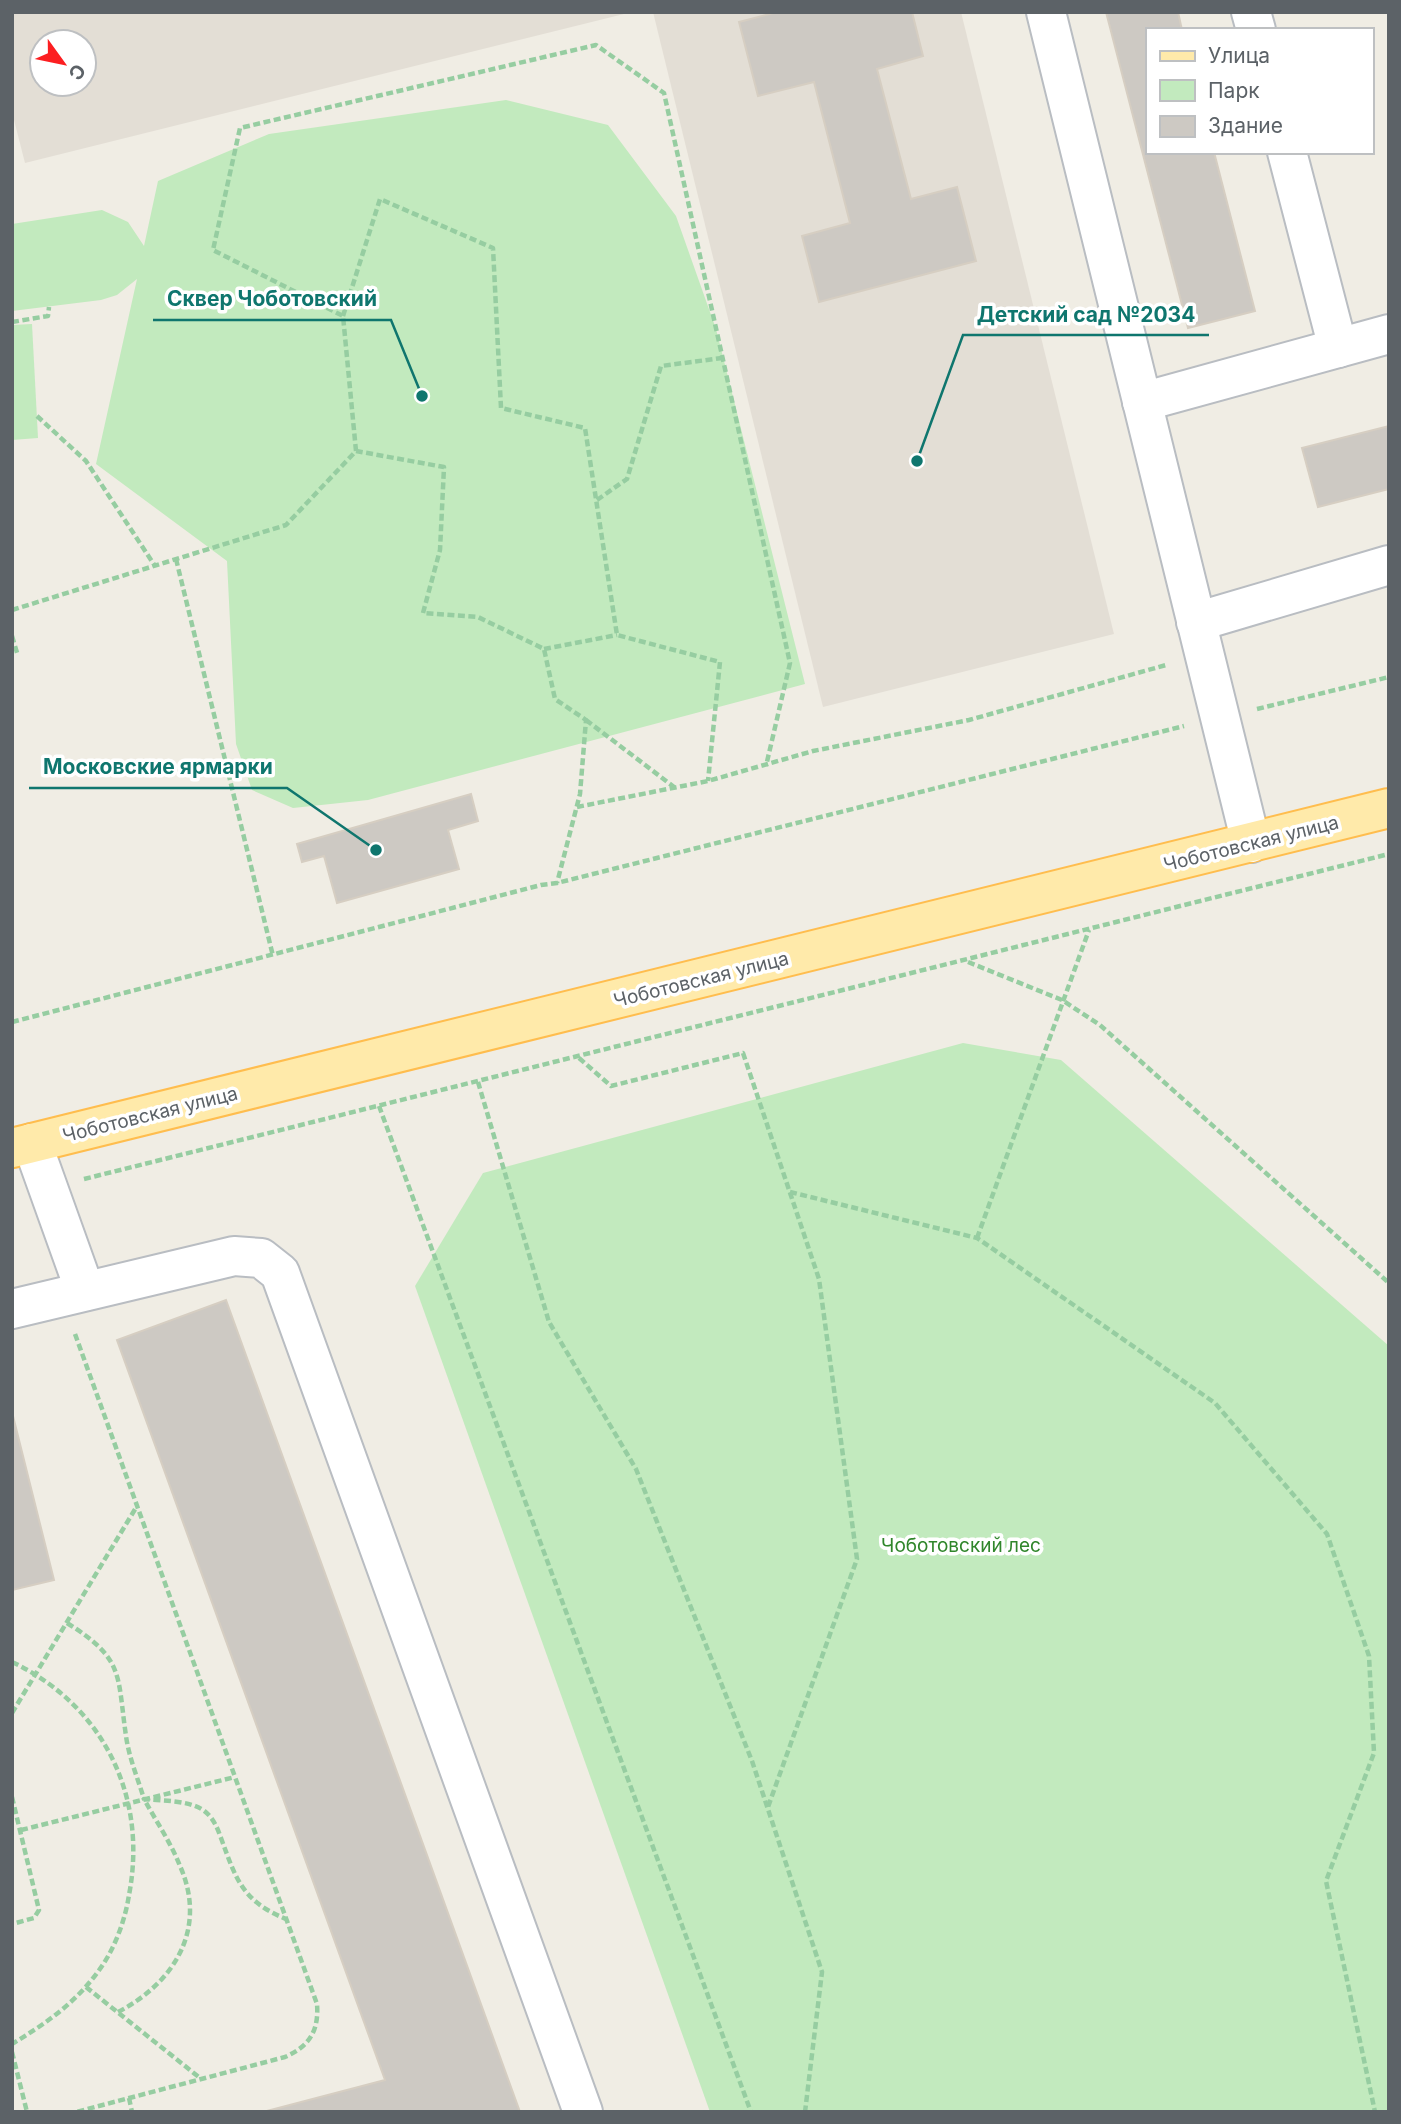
<svg xmlns="http://www.w3.org/2000/svg" width="1401" height="2124" font-family="Inter,sans-serif">
<rect width="100%" height="100%" fill="#f0ede4"/>
<g fill="#e3ded5" fill-rule="evenodd">
<path d="M12 12H632L25 163 12 112ZM42 42H84V84H42Z"/>
<polygon points="653,12 961,12 1114,634 823,707"/>
</g>
<g fill="#c2eabe">
<polygon points="506,100 608,125 676,216 716,329 805,684 368,800 293,808 252,790 236,744 227,561 96,464 137,279 117,295 101,300 12,311 12,224 102,210 128,222 144,246 158,181 269,134"/>
<polygon points="32,324 38,438 12,440 12,325"/>
<polygon points="963,1043 1061,1060 1389,1346 1389,2112 710,2112 415,1286 483,1173"/>
</g>
<g fill="#cdc9c3" stroke="#d6cec2" stroke-width="2">
<polygon points="777,12 912,12 923,56 877,69 911,199 957,187 976,261 819,302 802,236 850,223 814,82 758,96 739,22"/>
<polygon points="1106,12 1178,12 1182,30 1147,30 1147,152 1214,152 1255,311 1188,328"/>
<polygon points="1389,426 1389,489 1318,507 1302,448"/>
<polygon points="471,794 478,821 448,830 459,869 337,903 324,856 302,862 297,844"/>
<polygon points="226,1300 520,2112 263,2112 385,2080 117,1340"/>
<polygon points="12,1412 54,1580 12,1590"/>
</g>
<g fill="none" stroke-linecap="round" stroke-linejoin="round">
<g stroke="#b9bdc2" stroke-width="42">
<g id="minor">
<polyline points="1046,12 1251,843"/>
<polyline points="1251,12 1256,30"/>
<polyline points="1287,152 1338,348"/>
<polyline points="1142,402 1389,334"/>
<polyline points="1196,622 1389,565"/>
<polyline points="32,1143 85,1291"/>
<polyline points="12,1309 234,1256 261,1258 280,1273 583,2112"/>
</g>
</g>
<g stroke="#ffbd4e" stroke-width="42">
<polyline id="major" points="12,1148 1389,808"/>
</g>
<g stroke="#96cda1" stroke-width="4.5" stroke-dasharray="7 3.5" stroke-linecap="butt">
<polyline points="343,316 380,199 493,248 501,408 585,428 617,635 720,662 708,781"/>
<polyline points="12,322 48,316 49,307"/>
<polyline points="37,416 86,461 155,566"/>
<polyline points="356,451 343,316 213,250 240,128 596,45 664,93 790,663 766,766"/>
<polyline points="597,500 627,479 661,366 722,358"/>
<polyline points="176,559 273,956"/>
<polyline points="12,610 286,525 356,451 444,467 440,550 423,613 478,617 544,649 555,699 586,720 580,794 557,883"/>
<polyline points="12,636 18,656"/>
<polyline points="544,649 617,635"/>
<polyline points="1257,709 1389,677"/>
<polyline points="586,720 674,787"/>
<polyline points="577,807 708,781 813,751 969,720 1166,665"/>
<polyline points="968,962 1062,1000 1100,1025 1389,1283"/>
<polyline points="12,1022 541,885 557,883 1184,726"/>
<polyline points="579,1058 611,1086 743,1053 819,1279 857,1559 768,1807"/>
<polyline points="478,1082 549,1322 636,1469 752,1761 822,1972 805,2112"/>
<polyline points="379,1106 751,2112"/>
<polyline points="84,1179 1389,854"/>
<polyline points="790,1192 977,1238 1215,1403 1327,1534 1369,1656 1374,1753 1326,1881 1375,2112"/>
<polyline points="977,1238 1089,930"/>
<path d="M75 1334 317 2004C319 2030 310 2046 285 2057L76 2112"/>
<path d="M67 1623C125 1659 117 1675 126 1736 129 1758 138 1779 144 1799"/>
<path d="M12 1662C103 1705 148 1796 129 1895 125 1921 114 1951 97 1973 74 2004 45 2024 12 2044"/>
<polyline points="12,1713 137,1506"/>
<polyline points="12,1797 39,1910 34,1918 12,1924"/>
<polyline points="21,1830 235,1777"/>
<polyline points="86,1987 200,2078"/>
<path d="M118 2012C174 1983 208 1929 180 1866 171 1843 156 1821 144 1799 163 1801 188 1800 203 1810 213 1817 217 1827 221 1838 236 1879 242 1901 286 1919"/>
<polyline points="12,2052 27,2112"/>
<polyline points="129,2098 132,2112"/>
</g>
<use href="#minor" stroke="#fff" stroke-width="38"/>
<use href="#major" stroke="#ffeaaa" stroke-width="38"/>
</g>
<g text-anchor="middle" stroke-width="7" stroke-linejoin="round" paint-order="stroke">
<g font-size="19" fill="#5c6267" stroke="#fff">
<text transform="translate(1251 843) rotate(-14)" y="7">Чоботовская улица</text>
<text transform="translate(701 979) rotate(-14)" y="7">Чоботовская улица</text>
<text transform="translate(150 1114) rotate(-14)" y="7">Чоботовская улица</text>
</g>
<g font-size="19" fill="#30862b" stroke="#fff">
<text x="961" y="1552">Чоботовский лес</text>
</g>
</g>
<path fill="none" stroke="#0f766e" stroke-width="2.5" d="M422 396L391 320H153M917 461L963 335H1209M376 850L287 788H29"/>
<g fill="#0f766e" stroke="#fff" stroke-width="2.5">
<circle cx="422" cy="396" r="7"/>
<circle cx="917" cy="461" r="7"/>
<circle cx="376" cy="850" r="7"/>
</g>
<g font-size="21" text-anchor="middle" font-weight="bold" fill="#0f766e" stroke="#fff" stroke-width="7" stroke-linejoin="round" paint-order="stroke">
<text x="272" y="306">Сквер Чоботовский</text>
<text x="1086" y="322">Детский сад №2034</text>
<text x="158" y="774">Московские ярмарки</text>
</g>
<rect width="1401" height="2124" fill="none" stroke="#5c6267" stroke-width="28"/>
<rect x="1146" y="28" width="228" height="126" fill="#ffffff" stroke="#bec0c2" stroke-width="2"/>
<rect x="1160" y="51" width="35" height="10" fill="#ffeaaa" stroke="#bec0c2" stroke-width="2"/>
<text x="1208" y="63" font-size="21" fill="#5c6267">Улица</text>
<rect x="1160" y="80" width="35" height="21" fill="#c2eabe" stroke="#bec0c2" stroke-width="2"/>
<text x="1208" y="98" font-size="21" fill="#5c6267">Парк</text>
<rect x="1160" y="116" width="35" height="21" fill="#cdc9c3" stroke="#bec0c2" stroke-width="2"/>
<text x="1208" y="133" font-size="21" fill="#5c6267">Здание</text>
<g transform="translate(63 63) rotate(123)"><circle r="33" fill="#ffffff" stroke="#bec0c2" stroke-width="2"/>
<path d="M0-5L12 26L0 18L-12 26Z" fill="#fc1e21"/>
<text y="-10" font-size="19" font-weight="bold" text-anchor="middle" fill="#5c6267">С</text>
</g>
</svg>
